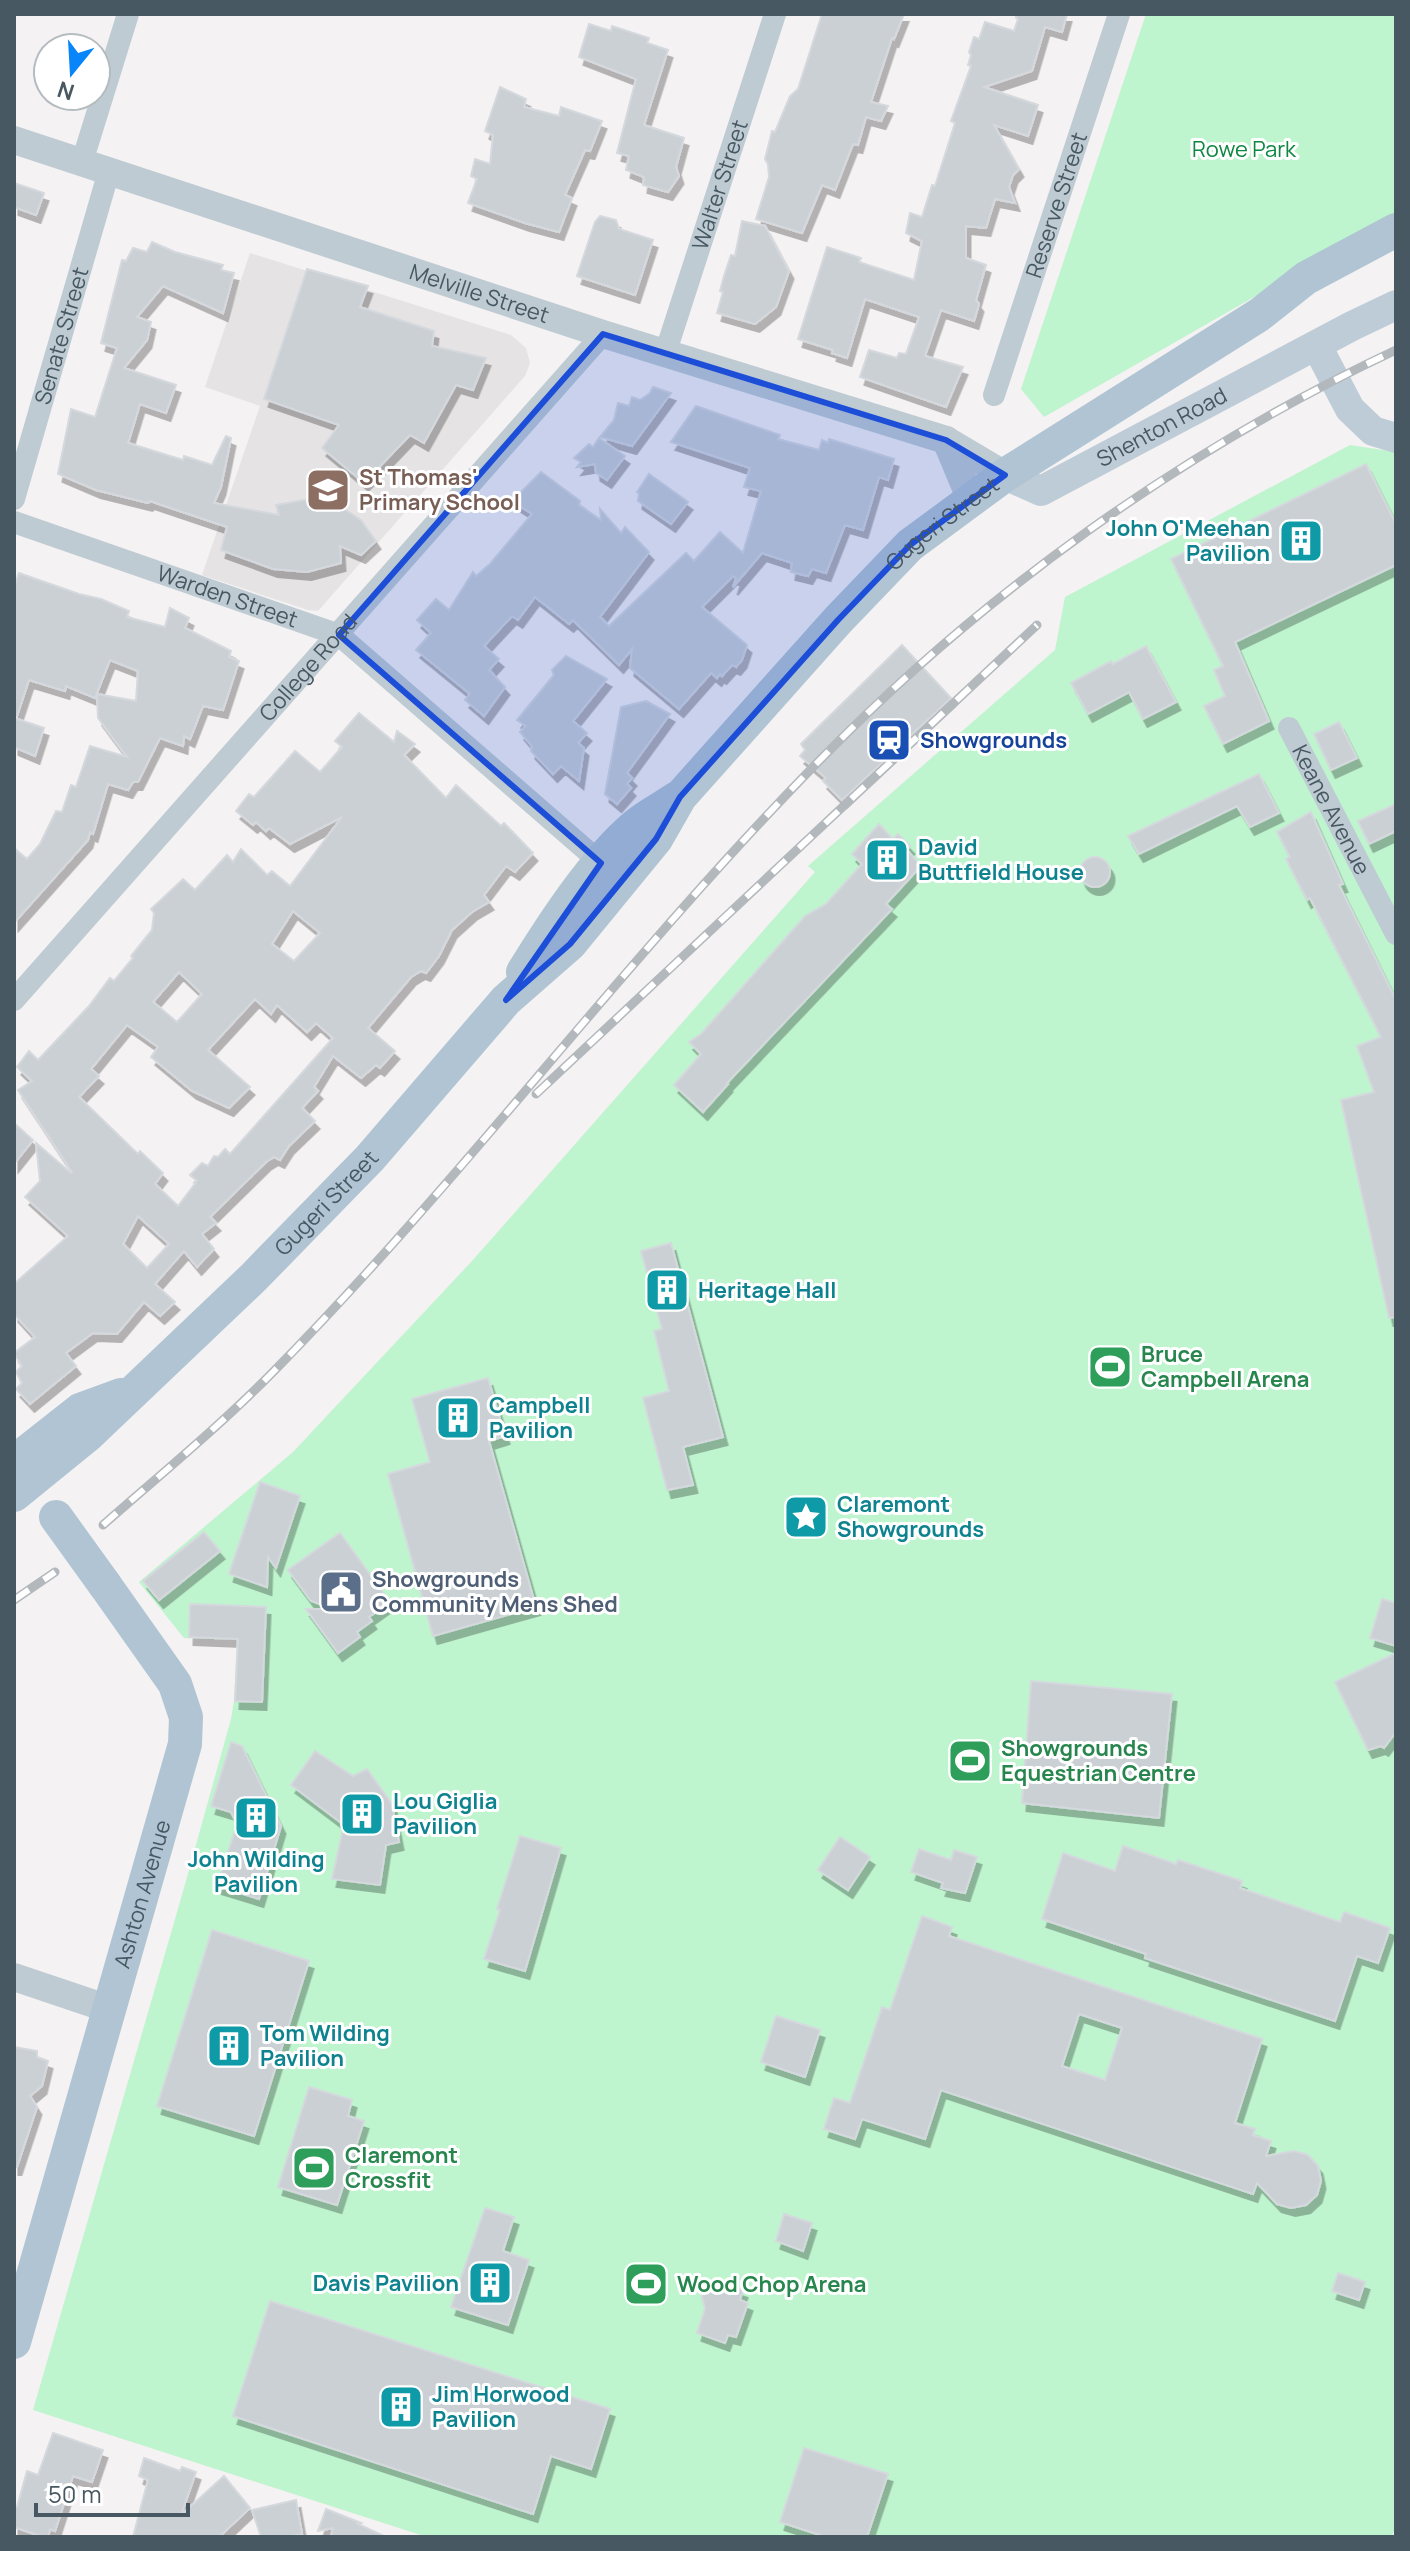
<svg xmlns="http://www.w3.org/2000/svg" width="1410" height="2551" font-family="Manrope,sans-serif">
<defs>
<filter id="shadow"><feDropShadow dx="4.5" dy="8" stdDeviation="0" flood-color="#0004"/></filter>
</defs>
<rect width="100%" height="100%" fill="#f4f2f2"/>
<polygon fill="#e5e3e4" points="250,253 511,335 526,348 530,363 525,376 318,611 308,610 202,575 260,406 205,387"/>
<g fill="#bef4ce">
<polygon points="1146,14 1396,14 1396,216 1044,417 1021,389"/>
<polygon points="1350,445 1396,452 1396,2524 1392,2537 427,2537 33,2410 184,1888 231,1719 234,1701 237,1640 184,1638 139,1582 293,1452 472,1261 815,872 808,866 1055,650 1065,597"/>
</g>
<g fill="#cbd0d5" stroke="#d5d9de" stroke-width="2" fill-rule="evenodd" filter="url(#shadow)">
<polygon points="822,14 904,14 894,39 892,38 871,102 888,106 881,121 866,117 858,145 853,144 835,190 822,185 802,233 756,219 769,177 768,164 765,159 772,131 775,132 790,96 798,89"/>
<polygon points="1016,14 1067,14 1062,32 1045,27 1032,71 984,87 1038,105 1028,136 994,125 1019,169 1013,175 1009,187 1015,203 995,199 986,228 966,226 966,258 986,265 976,300 979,304 974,321 941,310 925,356 963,367 946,407 860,377 869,350 897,358 899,353 906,354 919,317 865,299 847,358 832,353 833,350 798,339 827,247 861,258 859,262 914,280 922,241 906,233 910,213 922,217 932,185 935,186 955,123 951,121 971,66 968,65 971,55 969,52 974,37 979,39 985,22 1014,31 1018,19 1016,18"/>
<polygon points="589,24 611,31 612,26 649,38 647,43 668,50 644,125 684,138 676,167 679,176 668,192 643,185 644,177 626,170 629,156 617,153 636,79 579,57"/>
<polygon points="500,87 526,99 524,107 559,116 561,107 602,121 590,151 585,150 565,195 572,198 559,232 525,223 468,203 477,179 471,176 475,159 490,164 493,135 485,131"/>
<polygon points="14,183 44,193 36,215 14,207"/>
<polygon points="600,216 616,220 619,229 653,240 635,295 577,276 595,222"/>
<polygon points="742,221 765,226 789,271 776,307 755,324 717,313 723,292 720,291 724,276 731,255 735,256"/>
<polygon points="152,242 175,252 223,265 221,270 234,273 223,313 163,286 137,317 151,322 147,340 124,368 176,385 166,413 140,404 128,443 183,460 184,456 212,465 226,436 231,438 221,487 214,503 279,515 276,505 325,496 361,520 376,541 361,555 340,546 341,563 307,572 273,569 221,550 227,527 150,501 148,503 96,490 58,474 71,409 95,417 117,348 101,343 122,260 126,261 133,248 147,252"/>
<polygon points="307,269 368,286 360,307 434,331 432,346 486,358 473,390 456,385 424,443 410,435 364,483 322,448 339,425 264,399"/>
<polygon points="653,387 671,393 632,446 600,437 614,420 618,403 629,406 632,397 640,400 650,393"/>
<polygon points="696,406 780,435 778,439 819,450 822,440 828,443 829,439 894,459 888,480 879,477 863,530 845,525 826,573 812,569 808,576 791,572 792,563 762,553 733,587 736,578 733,576 702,607 747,645 742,660 736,667 732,665 722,676 720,674 717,678 711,673 679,709 630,668 632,649 619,665 573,620 569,624 535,597 518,620 512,616 484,646 499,659 489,670 505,687 484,716 465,700 470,694 416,650 431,633 417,620 436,599 449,610 473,572 476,576 490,564 532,514 512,501 541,472 580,501 579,505 601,520 600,509 621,533 625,527 649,552 600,617 609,626 686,553 694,561 720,532 743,553 761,491 744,487 750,468 671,442"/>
<polygon points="599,438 625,456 607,480 596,473 595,464 577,467 581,462 574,458 589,444 593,447"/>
<polygon points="1366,464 1396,524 1396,565 1235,642 1269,721 1223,744 1204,706 1225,696 1214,670 1223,666 1171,559"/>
<polygon points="649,474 688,502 671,524 638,501 639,493 637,492"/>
<polygon points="19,573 79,594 101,599 129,611 127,617 165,627 170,608 189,618 185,628 231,651 229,657 239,661 223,710 203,706 190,739 184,736 183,746 160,738 138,782 133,782 128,790 108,784 93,834 90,832 88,840 14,923 14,848 27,859 40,844 56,811 62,812 71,785 76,787 90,746 127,757 98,718 97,694 136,701 138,671 110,660 95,698 66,686 65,691 29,680 17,716 14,715 14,587"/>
<polygon points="902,645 951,698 842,800 823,781 826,778 800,756 805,750 801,744"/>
<polygon points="1146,646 1176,702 1143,719 1129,692 1088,714 1071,683 1111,661 1113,664"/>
<polygon points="566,656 607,679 573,721 587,733 578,743 584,748 579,781 561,766 553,774 531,751 532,746 520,732 526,726 517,720 554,675 552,670"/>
<polygon points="646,701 670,714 627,773 632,778 627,784 631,788 617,804 605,794 621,707"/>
<path d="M359 713 394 742 397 731 415 744 404 755 446 798 456 785 501 826 504 823 533 853 515 872 506 866 484 895 489 902 472 912 452 930 439 956 426 973 421 971 411 977 368 1028 395 1051 380 1068 376 1065 361 1078 333 1056 314 1087 318 1091 302 1108 315 1121 289 1146 280 1160 274 1157 266 1162 210 1217 216 1223 202 1234 214 1249 197 1267 184 1251 155 1284 175 1302 160 1316 144 1302 117 1334 93 1333 66 1353 76 1366 30 1404 16 1389 22 1383 16 1372 22 1366 14 1353 35 1337 14 1314V1284L68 1236 25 1197 40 1181 36 1143 71 1173 72 1172 18 1090 32 1081 17 1067 29 1051 38 1060 89 1006 110 978 114 981 133 958 131 956 152 930 154 913 151 909 183 879 195 890 227 855 233 862 241 849 267 875 272 871 290 886 342 817 290 844 269 828 266 831 256 822 253 825 236 811 249 794 254 797 295 751 320 772 342 747 335 741ZM293 911 320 933 294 961 272 944ZM179 972 202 994 177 1022 153 1002ZM255 999 271 1014 277 1005 307 1032 316 1023 333 1038 230 1154 225 1149 218 1157 214 1156 208 1166 202 1163 190 1175 197 1181 178 1206 155 1184 163 1173 140 1151 138 1154 79 1097 99 1076 91 1069 127 1025 158 1047 151 1057 192 1091 229 1108 250 1087 208 1050ZM138 1216 169 1244 147 1268 123 1244Z"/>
<polygon points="14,718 44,728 35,756 14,747"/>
<polygon points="1339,722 1357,758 1331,770 1314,734"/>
<polygon points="1259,774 1279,813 1250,827 1237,806 1139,854 1128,836"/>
<polygon points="1396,804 1396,831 1369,844 1358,821"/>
<polygon points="1311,812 1343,884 1339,885 1396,1000 1396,1317 1389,1318 1341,1100 1374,1092 1357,1046 1381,1037 1310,898 1307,900 1286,859 1290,857 1277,832"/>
<polygon points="879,824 893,839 898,834 910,846 907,850 921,866 886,904 892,909 727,1083 728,1084 703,1112 674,1085 701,1054 689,1042 701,1034 805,916 826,904 862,864 852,854"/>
<circle cx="1095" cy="872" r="15"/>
<polygon points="14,1123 33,1140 14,1164"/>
<polygon points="671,1243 723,1437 683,1447 693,1485 667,1490 643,1398 669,1391 654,1331 662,1329 641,1251"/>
<polygon points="488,1378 505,1436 489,1441 536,1607 433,1636 388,1474 430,1462 412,1399"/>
<polygon points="260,1482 300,1496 276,1568 268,1557 267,1587 229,1574"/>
<polygon points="204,1532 220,1551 159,1600 143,1581"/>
<polygon points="340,1533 390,1602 369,1617 372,1621 357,1632 360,1637 338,1653 306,1609 334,1609 311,1601 288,1570"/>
<polygon points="1382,1599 1396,1603 1396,1646 1370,1638"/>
<polygon points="190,1604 266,1607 262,1702 235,1701 238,1639 189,1637"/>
<polygon points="1396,1653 1396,1732 1384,1748 1381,1746 1368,1750 1335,1682"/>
<polygon points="1031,1681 1172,1694 1159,1818 1022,1803"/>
<polygon points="231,1742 242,1746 281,1826 259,1899 217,1886 237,1824 231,1812 211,1806"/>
<polygon points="315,1751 353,1776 367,1769 392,1804 399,1842 386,1845 380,1885 332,1879 344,1825 291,1785"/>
<polygon points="520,1836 561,1848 525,1971 484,1959 500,1910 497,1909"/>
<polygon points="840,1837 870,1857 848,1890 818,1870"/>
<polygon points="1123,1846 1176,1864 1178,1860 1242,1881 1240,1888 1340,1922 1344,1912 1390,1928 1378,1963 1357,1956 1335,2021 1145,1958 1146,1954 1042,1919 1063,1853 1115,1871"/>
<polygon points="919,1849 951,1860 954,1850 977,1857 965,1893 941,1888 943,1883 911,1872"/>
<path d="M922 1916 952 1927 949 1936 1262 2039 1235 2123 1255 2129 1253 2135 1271 2141 1266 2156 1294 2151 1308 2155 1318 2166 1321 2181 1317 2195 1306 2205 1291 2208 1277 2204 1257 2183 1253 2194 941 2090 925 2139 862 2119 855 2139 824 2129 834 2098 850 2103 882 2007 890 2010ZM1079 2014 1122 2028 1105 2080 1062 2066Z"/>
<polygon points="212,1930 309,1961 254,2136 157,2106"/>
<polygon points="776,2016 820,2030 805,2077 761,2062"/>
<polygon points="14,2047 37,2051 37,2057 48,2061 42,2086 30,2096 37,2107 17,2167 14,2167"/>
<polygon points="309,2087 352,2100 348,2116 364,2121 337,2205 278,2187"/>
<polygon points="485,2208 514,2217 503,2251 529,2260 508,2325 451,2307"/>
<polygon points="784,2214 812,2223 803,2251 776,2241"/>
<polygon points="1338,2273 1365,2282 1359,2300 1332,2291"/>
<polygon points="714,2280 743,2290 740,2300 748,2303 736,2337 728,2335 725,2343 697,2333 705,2309 699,2284"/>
<polygon points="270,2301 610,2409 591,2469 551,2456 533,2514 233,2416"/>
<polygon points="53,2433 103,2450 92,2482 73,2476 55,2531 50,2529 48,2537 43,2537 14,2527 14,2507 17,2507 27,2471 38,2475"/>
<polygon points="804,2448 888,2474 867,2537 826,2537 780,2522"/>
<polygon points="144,2458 180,2471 182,2467 196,2472 181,2515 224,2476 250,2508 219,2537 133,2537 148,2480 139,2476"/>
<polygon points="296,2500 302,2534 286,2537 261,2537 252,2510"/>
<polygon points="326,2509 361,2523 358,2524 386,2537 331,2537 333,2528 318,2531"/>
</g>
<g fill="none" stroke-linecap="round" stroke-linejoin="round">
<g stroke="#bfcbd3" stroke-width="22">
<polyline points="82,162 128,14"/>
<path id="s1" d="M665 354 775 14"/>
<path id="s2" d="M994 395 1119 14"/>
<path id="s3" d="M14 499 109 171"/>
<path id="s4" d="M14 522 339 635 601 863"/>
<path id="s5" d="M1289 728 1396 934"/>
<path id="s6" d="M14 1000 603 334"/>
</g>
<g stroke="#bfcbd3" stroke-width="28">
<path id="s7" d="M14 140 603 334 946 440 1005 475"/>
<polyline points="946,440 971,500"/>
<polyline points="14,1977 109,2009"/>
</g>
<g stroke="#beccd7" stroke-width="30">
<polyline points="1317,346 1350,409 1373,431 1396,438"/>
<path id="s8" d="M1005 475 1041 491 1352 326 1396 305"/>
</g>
<g stroke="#b0c4d3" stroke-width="34">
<path d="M523 972C552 925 594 860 636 825 648 815 664 807 677 798"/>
<polyline points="14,1462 80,1410 121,1395"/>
<path id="s9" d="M14 1495 89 1434 253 1278 370 1158 506 1000 570 944 656 839 680 797 838 620 910 545 1005 475 1259 315 1306 278 1396 230"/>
<path id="s10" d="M14 2342 185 1744 186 1717 175 1684 105 1585"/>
</g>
<g stroke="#b3b8bd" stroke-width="9">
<g id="rail">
<polyline points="536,1094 1037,625"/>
<path d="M103 1525C161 1474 220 1426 274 1371 464 1178 626 958 816 764 982 594 1181 451 1396 350"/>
<polyline points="14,1600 55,1572"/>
</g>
</g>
<use href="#rail" stroke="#fff" stroke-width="6" stroke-dasharray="18" stroke-linecap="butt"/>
<polyline stroke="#b0c4d3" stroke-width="34" points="56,1517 105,1585"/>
</g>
<path fill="#1d4ed8" fill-opacity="0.2" stroke="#1d4ed8" stroke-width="6" stroke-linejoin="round" d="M603 334 946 440 1005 475 910 545 838 620 680 797 656 839 570 944 506 1000 601 863 339 635Z"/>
<defs>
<g id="school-square" transform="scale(2.3)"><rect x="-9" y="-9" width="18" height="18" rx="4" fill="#8d6e63" stroke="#fff"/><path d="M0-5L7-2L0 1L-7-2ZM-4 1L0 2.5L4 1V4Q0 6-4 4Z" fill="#fff"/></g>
<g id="building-square" transform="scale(2.3)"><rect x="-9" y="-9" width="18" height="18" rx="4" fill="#0f9aa8" stroke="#fff"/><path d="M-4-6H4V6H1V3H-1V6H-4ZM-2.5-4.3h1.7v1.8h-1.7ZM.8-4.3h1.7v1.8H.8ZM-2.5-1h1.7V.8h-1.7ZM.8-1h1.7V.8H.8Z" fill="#fff"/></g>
<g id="station-square" transform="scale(2.3)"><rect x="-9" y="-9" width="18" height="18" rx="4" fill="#1a4fb4" stroke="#fff"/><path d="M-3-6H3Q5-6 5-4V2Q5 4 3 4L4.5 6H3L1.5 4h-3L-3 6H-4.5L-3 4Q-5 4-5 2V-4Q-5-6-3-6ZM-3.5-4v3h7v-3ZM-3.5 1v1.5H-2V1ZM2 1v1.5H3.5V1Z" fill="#fff"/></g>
<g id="stadium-square" transform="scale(2.3)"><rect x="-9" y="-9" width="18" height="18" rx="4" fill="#2e9e5b" stroke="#fff"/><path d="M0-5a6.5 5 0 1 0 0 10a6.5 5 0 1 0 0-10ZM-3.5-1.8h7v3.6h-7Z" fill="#fff"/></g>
<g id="sight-square" transform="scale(2.3)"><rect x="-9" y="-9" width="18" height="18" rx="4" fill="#0f9aa8" stroke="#fff"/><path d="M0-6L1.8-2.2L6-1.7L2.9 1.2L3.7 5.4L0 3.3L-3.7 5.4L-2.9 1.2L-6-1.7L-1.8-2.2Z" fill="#fff"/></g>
<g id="civic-square" transform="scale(2.3)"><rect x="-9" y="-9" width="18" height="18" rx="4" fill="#5c6f8a" stroke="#fff"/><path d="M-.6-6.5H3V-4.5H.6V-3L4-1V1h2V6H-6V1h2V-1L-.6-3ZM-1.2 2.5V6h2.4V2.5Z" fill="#fff"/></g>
</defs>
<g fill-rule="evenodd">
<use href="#school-square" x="328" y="490"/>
<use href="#building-square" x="1301" y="541"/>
<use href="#station-square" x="889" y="740"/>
<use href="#building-square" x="887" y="860"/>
<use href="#building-square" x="667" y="1290"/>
<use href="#stadium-square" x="1110" y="1367"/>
<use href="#building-square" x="458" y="1418"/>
<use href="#sight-square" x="806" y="1517"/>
<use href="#civic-square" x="341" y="1592"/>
<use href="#stadium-square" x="970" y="1761"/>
<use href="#building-square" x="362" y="1814"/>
<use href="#building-square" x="256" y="1818"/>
<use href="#building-square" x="229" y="2046"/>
<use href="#stadium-square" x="314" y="2168"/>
<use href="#building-square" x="490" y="2283"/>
<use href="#stadium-square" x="646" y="2284"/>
<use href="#building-square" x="401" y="2407"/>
</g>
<g text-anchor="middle" stroke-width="6" stroke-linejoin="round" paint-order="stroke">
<g font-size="22" fill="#0e8740" stroke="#fff">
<text x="1244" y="157">Rowe Park</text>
</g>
<g font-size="22" fill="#475862" stroke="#fff">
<text dy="8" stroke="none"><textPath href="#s1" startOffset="178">Walter Street</textPath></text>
<text dy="8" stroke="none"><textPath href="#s2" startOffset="200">Reserve Street</textPath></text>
<text dy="8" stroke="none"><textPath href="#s7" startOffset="490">Melville Street</textPath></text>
<text dy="8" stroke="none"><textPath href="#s3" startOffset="170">Senate Street</textPath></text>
<text dy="8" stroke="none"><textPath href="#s8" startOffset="176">Shenton Road</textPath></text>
<text dy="8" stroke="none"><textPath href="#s9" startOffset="1348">Gugeri Street</textPath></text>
<text dy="8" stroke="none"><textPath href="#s4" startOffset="226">Warden Street</textPath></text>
<text dy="8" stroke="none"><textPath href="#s6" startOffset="444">College Road</textPath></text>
<text dy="8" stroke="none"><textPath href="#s5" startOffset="92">Keane Avenue</textPath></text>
<text dy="8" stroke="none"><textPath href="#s9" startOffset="428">Gugeri Street</textPath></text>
<text dy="8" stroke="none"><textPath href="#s10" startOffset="466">Ashton Avenue</textPath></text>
</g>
<g font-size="22" font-weight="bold" fill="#785e54" stroke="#fff" text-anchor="start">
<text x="359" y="485">St Thomas'<tspan x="359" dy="25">Primary School</tspan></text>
</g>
<g font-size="22" font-weight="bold" fill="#0d838f" stroke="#fff" text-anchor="start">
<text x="1270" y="536" text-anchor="end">John O'Meehan<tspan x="1270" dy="25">Pavilion</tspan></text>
<text x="918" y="855">David<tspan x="918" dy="25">Buttfield House</tspan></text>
<text x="698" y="1298">Heritage Hall</text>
<text x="489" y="1413">Campbell<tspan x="489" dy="25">Pavilion</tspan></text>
<text x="837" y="1512">Claremont<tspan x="837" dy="25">Showgrounds</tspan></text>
<text x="393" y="1809">Lou Giglia<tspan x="393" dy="25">Pavilion</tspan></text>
<text x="256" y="1867" text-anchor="middle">John Wilding<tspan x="256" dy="25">Pavilion</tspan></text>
<text x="260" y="2041">Tom Wilding<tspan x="260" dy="25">Pavilion</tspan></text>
<text x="459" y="2291" text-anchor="end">Davis Pavilion</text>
<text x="432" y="2402">Jim Horwood<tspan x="432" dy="25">Pavilion</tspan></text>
</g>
<g font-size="22" font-weight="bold" fill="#164399" stroke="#fff" text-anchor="start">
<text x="920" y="748">Showgrounds</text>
</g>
<g font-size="22" font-weight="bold" fill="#27864d" stroke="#fff" text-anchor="start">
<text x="1141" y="1362">Bruce<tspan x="1141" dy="25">Campbell Arena</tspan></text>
<text x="1001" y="1756">Showgrounds<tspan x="1001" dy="25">Equestrian Centre</tspan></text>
<text x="345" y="2163">Claremont<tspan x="345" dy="25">Crossfit</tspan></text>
<text x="677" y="2292">Wood Chop Arena</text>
</g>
<g font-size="22" font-weight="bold" fill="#4e5e75" stroke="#fff" text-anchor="start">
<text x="372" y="1587">Showgrounds<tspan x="372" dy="25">Community Mens Shed</tspan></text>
</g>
</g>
<rect width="1410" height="2551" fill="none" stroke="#475862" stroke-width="32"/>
<g transform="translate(72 72) rotate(198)"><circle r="38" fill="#ffffff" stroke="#b5bcc0" stroke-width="2"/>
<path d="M0-6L14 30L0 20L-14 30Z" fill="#0885f8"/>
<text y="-12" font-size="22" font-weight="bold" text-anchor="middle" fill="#475862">N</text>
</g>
<path d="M36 2503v12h152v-12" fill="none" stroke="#475862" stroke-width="4"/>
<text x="48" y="2503" font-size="24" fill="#475862" stroke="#ffffff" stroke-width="6" paint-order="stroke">50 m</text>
</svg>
